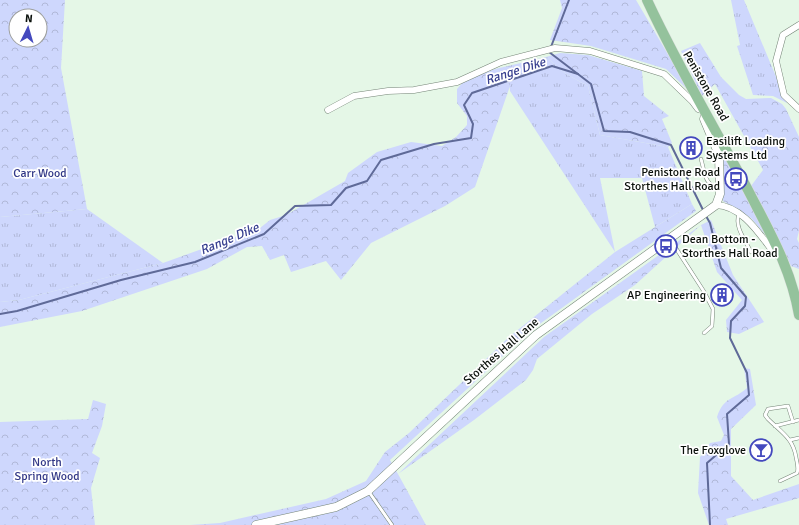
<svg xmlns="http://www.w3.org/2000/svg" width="799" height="525" font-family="Signika,sans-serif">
<defs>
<pattern id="grass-tufts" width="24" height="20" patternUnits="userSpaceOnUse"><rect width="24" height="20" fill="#ced7fd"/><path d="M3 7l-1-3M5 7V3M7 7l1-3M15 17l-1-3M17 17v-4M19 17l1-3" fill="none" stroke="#b0b8d8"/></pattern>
<pattern id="forest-crowns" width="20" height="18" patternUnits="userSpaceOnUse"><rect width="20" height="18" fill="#ced7fd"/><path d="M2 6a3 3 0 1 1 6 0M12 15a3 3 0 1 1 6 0" fill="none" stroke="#b0b8d8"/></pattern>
</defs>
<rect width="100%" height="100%" fill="#e5f7e7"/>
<g fill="url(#grass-tufts)">
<polygon points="731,0 744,0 787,103 773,96 753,95 737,46 740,45"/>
<path d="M546 57 566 74 588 86 600 135 668 147 692 204 655 227 642 178H600L615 252 510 91C510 81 502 74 495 69Z"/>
<polygon points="87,209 163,263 19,300 0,302 0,217"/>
</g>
<g fill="url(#forest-crowns)" fill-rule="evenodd">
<path d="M0 0H65L61 68 87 209 0 217ZM16 16H40V40H16Z"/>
<polygon points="560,0 636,0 690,92 666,69 591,46 550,40 562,8"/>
<polygon points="700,43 721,77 739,95 746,99 771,98 782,104 786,109 799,137 799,231 797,239 799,243 799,269 791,266 751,186 763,170 715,84 702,96 681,51"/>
<polygon points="560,53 588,55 642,71 644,96 669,116 662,119 672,143 668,147 600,135 588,86 566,74 546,57"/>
<polygon points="495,69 502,74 510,86 475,187 445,206 371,243 341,280 326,261 291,272 284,255 270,260 262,246 247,247 207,269 82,311 0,327 0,302 19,300 163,263 260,228 270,220 286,215 345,181 348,173 377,152 411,142 442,146 456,137 467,125 467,116 457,103 457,89 464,81"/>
<polygon points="721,147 768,238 751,218 723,201 723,154"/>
<polygon points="692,204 696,211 530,331 390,460 398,474 544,337 701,225 711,220 733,275 764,322 739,334 727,332 726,320 742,300 717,272 701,225 635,285 592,314 537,359 533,370 526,380 474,420 398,474 426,525 190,525 220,523 326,499 366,481 385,452 409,433 509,337 615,252"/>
<path d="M744 368 750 369 756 405 731 429V476L753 500 799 484V498L726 519 728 525H709L698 493 700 457 710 443 721 441 724 435 717 417C724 396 734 400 747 388Z"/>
<polygon points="93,400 106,404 102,426 92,453 100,458 91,488 95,525 0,525 0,422 88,419"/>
</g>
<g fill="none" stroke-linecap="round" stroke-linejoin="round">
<g stroke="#5f6a98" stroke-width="2">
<polyline points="569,0 549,52 591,84 604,131 630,132 671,145 704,212"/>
<polyline points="706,216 710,223 721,268 746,297 745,306 731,321 730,338 747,373 749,395 727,414 729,444 707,463 710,525"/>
<polyline points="0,314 17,311 121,280 195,262 264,234 295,206 331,205 346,188 367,181 381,160 434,144 471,138 473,124 464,105 472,93 552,66 578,74"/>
</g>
<g stroke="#758577" stroke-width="4">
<g id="service">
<path d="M701 159C705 172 704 186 720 188"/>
<path d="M739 214C734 226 745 240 751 252"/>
<polyline points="670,239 703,290 713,309 712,326 704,333"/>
<polyline points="775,426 799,420"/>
<polyline points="790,440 799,438"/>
<path d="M780 481 797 473C799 468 797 463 796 457 793 438 781 432 768 419L765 415 768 409 788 406 793 422"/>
<polyline points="369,492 392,525"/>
</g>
</g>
<g stroke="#758577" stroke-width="7">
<g id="minor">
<polyline points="799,25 783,35 776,61 784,95 799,109"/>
<polyline points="328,110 354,96 388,91 414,90 457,82 501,62 555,48 590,51 664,74 692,101 698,109 704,110"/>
<path d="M716 205C743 206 760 235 775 254L781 257"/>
</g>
</g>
<g stroke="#758577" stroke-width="9">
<polyline id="tertiary" points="256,525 336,507 368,491 536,335 716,205 720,194 719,155 704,119 705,115"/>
</g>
<g stroke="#dddedd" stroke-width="11">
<path id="trunk" d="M647 0C677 65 714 127 748 190 769 231 791 268 799 315"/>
</g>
<use href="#service" stroke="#fff" stroke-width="3"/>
<use href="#minor" stroke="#fff" stroke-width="6"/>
<use href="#tertiary" stroke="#fff" stroke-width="8"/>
<use href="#trunk" stroke="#94c29c" stroke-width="10"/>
</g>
<defs>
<g id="building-ring" transform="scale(1.15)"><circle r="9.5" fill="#fff" stroke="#4449be" stroke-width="1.5"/><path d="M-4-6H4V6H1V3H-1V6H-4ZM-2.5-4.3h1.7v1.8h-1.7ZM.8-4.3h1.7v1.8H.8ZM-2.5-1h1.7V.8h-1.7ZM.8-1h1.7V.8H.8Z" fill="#4449be"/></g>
<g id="bus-ring" transform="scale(1.15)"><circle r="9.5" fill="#fff" stroke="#4449be" stroke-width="1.5"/><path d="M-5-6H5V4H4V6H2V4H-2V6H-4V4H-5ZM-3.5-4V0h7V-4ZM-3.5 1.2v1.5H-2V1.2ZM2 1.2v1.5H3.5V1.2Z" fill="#4449be"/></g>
<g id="bar-ring" transform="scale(1.15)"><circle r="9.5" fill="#fff" stroke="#4449be" stroke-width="1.5"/><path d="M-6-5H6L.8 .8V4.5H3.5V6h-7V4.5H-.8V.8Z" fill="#4449be"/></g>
</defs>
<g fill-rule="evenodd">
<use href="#building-ring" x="691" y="148"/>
<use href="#bus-ring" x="736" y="179"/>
<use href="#bus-ring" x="666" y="246"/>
<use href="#building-ring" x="722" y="295"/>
<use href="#bar-ring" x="761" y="450"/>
</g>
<g text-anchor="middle" stroke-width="3.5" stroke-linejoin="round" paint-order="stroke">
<g font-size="12" fill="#0a100b" stroke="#fff">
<text transform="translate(706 86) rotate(60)" y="4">Penistone Road</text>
<text transform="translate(501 351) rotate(-41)" y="4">Storthes Hall Lane</text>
</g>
<g font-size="12" fill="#0a100b" stroke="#fff" text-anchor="end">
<text x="706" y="145" text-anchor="start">Easilift Loading<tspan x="706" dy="14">Systems Ltd</tspan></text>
<text x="720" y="176">Penistone Road<tspan x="720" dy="14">Storthes Hall Road</tspan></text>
<text x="682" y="243" text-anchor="start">Dean Bottom -<tspan x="682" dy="14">Storthes Hall Road</tspan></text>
<text x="706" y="299">AP Engineering</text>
<text x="746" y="454">The Foxglove</text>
</g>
<g font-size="12" fill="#323887" stroke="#fff">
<text x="40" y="177">Carr Wood</text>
<text x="47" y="466">North<tspan x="47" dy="14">Spring Wood</tspan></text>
</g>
<g font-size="13" font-style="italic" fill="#373f8f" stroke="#fff">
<text transform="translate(515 70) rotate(-18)" y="5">Range Dike</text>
<text transform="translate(229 238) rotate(-23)" y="5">Range Dike</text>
</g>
</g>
<g transform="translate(28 28) rotate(5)"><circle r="19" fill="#ffffff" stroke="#9d9f9d"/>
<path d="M0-3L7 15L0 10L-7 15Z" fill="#4449be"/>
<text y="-6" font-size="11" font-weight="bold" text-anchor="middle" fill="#0a100b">N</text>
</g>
</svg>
